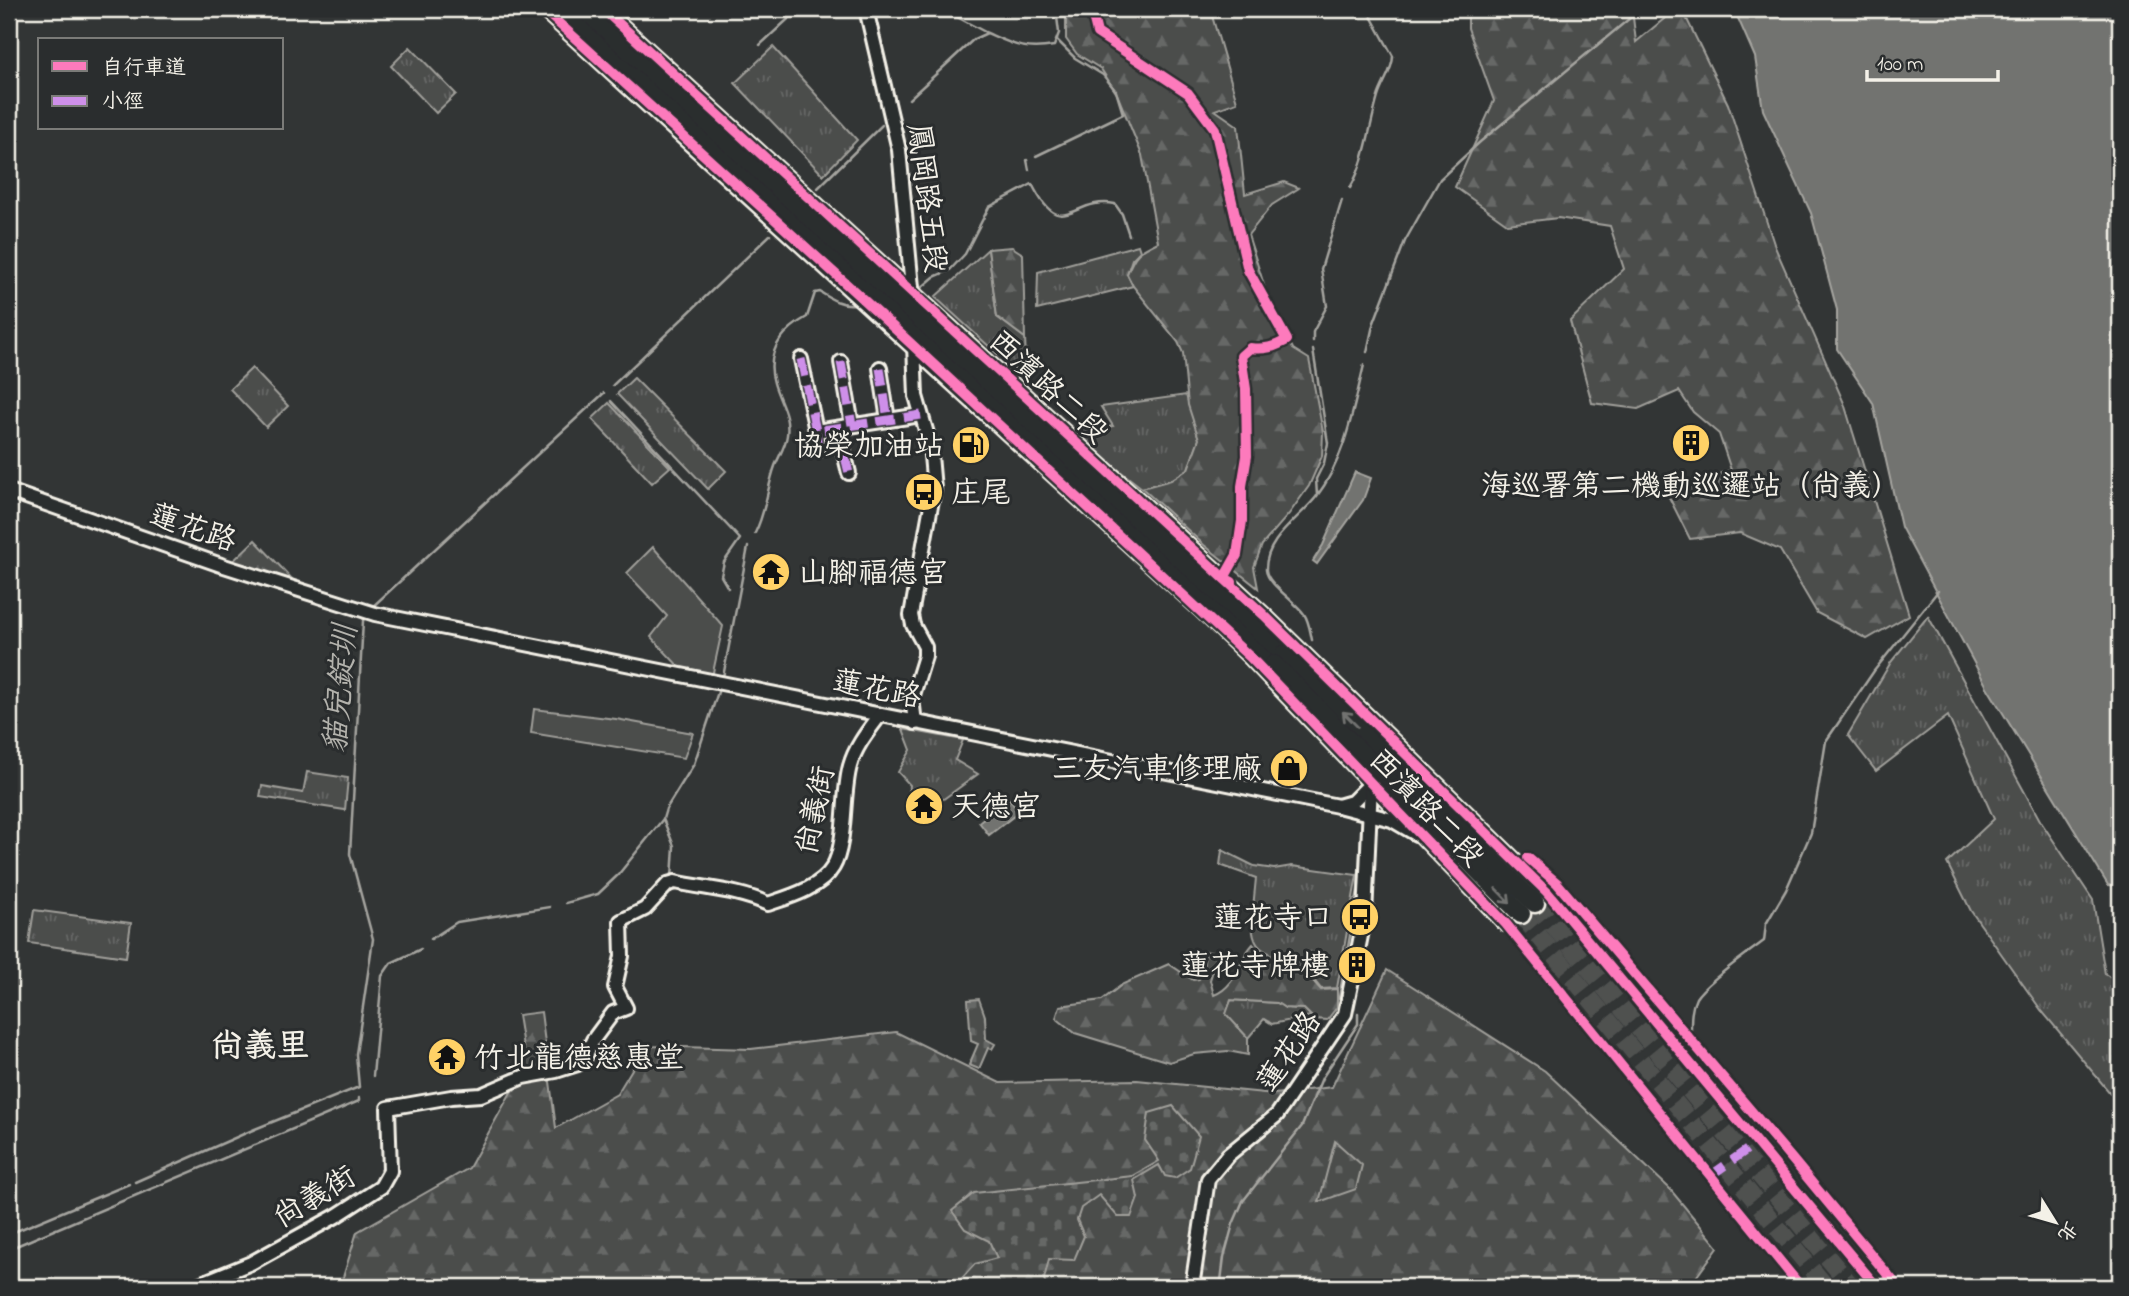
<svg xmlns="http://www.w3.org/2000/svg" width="2129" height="1296" font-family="'Indie Flower','LXGW WenKai TC',sans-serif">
<defs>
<pattern id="grass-tufts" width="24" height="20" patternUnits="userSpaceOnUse" patternTransform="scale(1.75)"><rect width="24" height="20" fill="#4b4d4c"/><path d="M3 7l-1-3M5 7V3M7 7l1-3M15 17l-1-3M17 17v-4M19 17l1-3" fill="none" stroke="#666766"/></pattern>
<pattern id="forest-firs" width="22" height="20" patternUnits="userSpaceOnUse" patternTransform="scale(1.75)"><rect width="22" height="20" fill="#4b4d4c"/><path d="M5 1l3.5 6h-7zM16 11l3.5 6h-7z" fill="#666766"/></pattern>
<pattern id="cemetery-stones" width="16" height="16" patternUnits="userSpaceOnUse" patternTransform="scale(1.75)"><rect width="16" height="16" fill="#4b4d4c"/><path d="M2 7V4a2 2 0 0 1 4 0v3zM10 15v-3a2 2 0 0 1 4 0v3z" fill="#666766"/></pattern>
</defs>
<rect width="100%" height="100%" fill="#323535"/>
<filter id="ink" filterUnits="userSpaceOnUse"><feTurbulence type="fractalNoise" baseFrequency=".0143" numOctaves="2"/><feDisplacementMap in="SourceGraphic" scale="14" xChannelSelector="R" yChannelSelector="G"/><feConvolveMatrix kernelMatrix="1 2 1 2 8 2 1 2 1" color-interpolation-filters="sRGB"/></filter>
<g filter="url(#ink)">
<g fill="url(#grass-tufts)" stroke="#a09f9a" stroke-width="2">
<polygon points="410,47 456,94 436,113 391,66"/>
<polygon points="773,47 857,140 823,175 735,83"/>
<polygon points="1138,245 1140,251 1132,259 1127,274 1133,286 1037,310 1038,272"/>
<polygon points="988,249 997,317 1025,338 1027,381 935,297"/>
<polygon points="252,368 288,406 266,427 230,389"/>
<polygon points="634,378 726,471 708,489 617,394"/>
<polygon points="1186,395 1199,439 1188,469 1171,480 1142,488 1071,433 1113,426 1101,407"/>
<polygon points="609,403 670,467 652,483 592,419"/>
<polygon points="255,540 294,581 290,582 232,562"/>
<polygon points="1928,616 2041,822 2093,900 2105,974 2120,984 2120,1105 2041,1010 1971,911 1947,863 1994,819 1948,716 1876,771 1848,735 1891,662"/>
<polygon points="903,729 963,740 955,760 978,774 938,803 934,791 909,795 910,785 898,772 911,750"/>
<polygon points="307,772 348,778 345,810 260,797 262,786 303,793"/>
<path d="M1222 850 1254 866 1274 869 1292 866 1357 875 1337 988 1321 989 1312 978 1313 962C1242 955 1250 942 1256 878L1220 865Z"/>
<polygon points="34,910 131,923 126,957 29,943"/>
<polygon points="1231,1000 1278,1003 1285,1008 1304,1009 1311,1016 1272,1024 1264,1019 1248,1038 1225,1014"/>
</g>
<g fill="url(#forest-firs)" stroke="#a09f9a" stroke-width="2">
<path d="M1066 9H1210L1237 102 1215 110 1238 126 1245 194 1284 182 1299 188 1272 205 1248 235 1266 291 1293 349 1309 359 1323 432 1322 456 1309 486 1289 514 1262 545 1254 567 1258 588 1204 545 1142 488 1171 480 1188 469 1199 439 1188 405 1183 353 1178 342 1133 286 1127 274C1135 253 1139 251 1158 242L1142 155 1117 94 1101 69 1077 54 1066 39Z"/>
<polygon points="1468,9 1632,9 1636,42 1676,9 1682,9 1728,104 1775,247 1844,403 1909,615 1867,639 1817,613 1780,550 1740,533 1690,539 1666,491 1731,470 1719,434 1693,412 1679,391 1638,409 1592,403 1570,321 1624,269 1610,226 1558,218 1507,224 1455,187 1494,101 1468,28"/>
<polygon points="1012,247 1023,254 1025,338 997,317 988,249"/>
<path d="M1253 944C1266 962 1292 961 1312 963L1311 979 1321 990 1337 989V1007L1327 1020 1314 1019 1304 1009 1285 1008 1277 1003 1231 1000 1226 1014 1248 1038V1055L1228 1051 1194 1054 1169 1062 1075 1033 1056 1018 1060 1006 1102 1000 1123 984 1169 964 1193 980 1199 979 1203 971 1205 951 1218 954 1210 980 1214 995C1238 986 1237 961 1253 944Z"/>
<polygon points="1387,970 1545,1071 1669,1188 1718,1247 1689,1287 340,1287 357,1232 469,1168 526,1065 518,1015 541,1012 556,1128 617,1094 646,1046 751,1049 896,1032 1000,1083 1137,1080 1274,1094 1332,1087"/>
</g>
<g fill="url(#cemetery-stones)" stroke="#a09f9a" stroke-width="2">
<polygon points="979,999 985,1016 986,1039 995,1044 992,1049 988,1048 979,1069 969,1065 978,1044 971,1041 968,1000"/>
<polygon points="1173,1106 1199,1136 1190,1168 1175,1178 1165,1176 1159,1165 1134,1180 1138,1198 1131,1217 1118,1217 1099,1195 1081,1208 1077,1220 1084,1236 1074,1260 1049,1259 1044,1279 1047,1287 954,1287 975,1264 997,1258 989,1241 965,1229 952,1211 974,1193 1133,1176 1159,1161 1145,1140 1149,1113"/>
<polygon points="1335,1141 1362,1165 1356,1189 1319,1202"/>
</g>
<g fill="#4b4d4c" stroke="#a09f9a" stroke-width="2">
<polygon points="653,547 723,626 712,677 684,672 651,637 667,616 627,573"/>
<polygon points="534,709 616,719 693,733 684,758 531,733"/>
</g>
<g fill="#727370" stroke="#a6a5a0" stroke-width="2">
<polygon points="1734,9 2120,9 2120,886 2108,885 1987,687 1901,527 1873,403 1837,349 1837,310 1811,213 1763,110 1755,57"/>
<polygon points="1355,472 1371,478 1363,500 1317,564 1313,561 1323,545"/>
<polygon points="1008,798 1019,812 989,835 979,822"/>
</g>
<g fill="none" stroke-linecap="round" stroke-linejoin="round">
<g stroke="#a6a5a0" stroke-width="2.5">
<polyline points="942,9 987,33"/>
<polyline points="760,45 799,9"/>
<path d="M909 99 974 39 987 33C1014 45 1024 51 1054 46L1059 33 1056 9"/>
<polyline points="1036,156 1123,114 1116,91 1103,75 1075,58 1057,40"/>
<polyline points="1027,160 1029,170"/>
<polyline points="818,188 882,125"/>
<path d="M1350 188C1366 161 1369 127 1378 97 1382 83 1393 70 1393 56L1367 9"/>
<path d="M920 289 934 277 950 270 965 254 989 207 1032 184C1062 244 1072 196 1115 204L1122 214 1129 235"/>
<polyline points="1313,341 1313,332 1327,306 1321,269 1342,200"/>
<polyline points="1313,350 1328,443 1324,463 1316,479 1317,496"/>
<polyline points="1367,352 1373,325 1405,241 1440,179 1480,142 1641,9"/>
<polyline points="613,385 770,235"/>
<polyline points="611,401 740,539 724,562 721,576 728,588"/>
<path d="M755 533C766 512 767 488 775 466 779 456 786 445 787 435 790 415 779 401 774 383 765 352 782 331 807 317L815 293 820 292C831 299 842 306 855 304"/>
<polyline points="370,609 604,393"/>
<path d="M1312 640C1310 631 1309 621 1304 614 1295 601 1267 584 1266 570 1265 539 1299 519 1317 496 1345 459 1353 410 1364 365"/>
<polyline points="723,677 748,547"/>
<polyline points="672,878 674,846 663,819 666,809 694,764 718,692"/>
<polyline points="566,903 598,894 618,875 663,819"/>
<polyline points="431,939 457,922 550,907"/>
<polyline points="1339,998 1358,890 1361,838"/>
<path d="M1691 1030C1691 1019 1691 1008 1696 998 1705 983 1749 952 1764 941L1766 924 1786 890 1811 833 1826 741 1874 671 1938 591"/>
<polyline points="373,1076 382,976 391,963 421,949"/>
<polyline points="135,1182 255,1129 359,1087 356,1054 373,939 350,854 363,621 366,615"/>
<polyline points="9,1234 129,1184"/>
<polyline points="9,1249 359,1101 359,1098"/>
<polyline points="1221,1281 1224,1257 1233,1224 1243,1201 1302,1126 1322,1078 1358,1024 1358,1013"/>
</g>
<g stroke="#4f5150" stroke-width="14" stroke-dasharray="14 7" stroke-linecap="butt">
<polyline points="1547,892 1877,1287"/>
<polyline points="1506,924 1801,1287"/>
</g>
<g stroke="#4f5150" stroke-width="18" stroke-dasharray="18 9" stroke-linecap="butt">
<polyline points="1535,903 1852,1287"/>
<polyline points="1521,914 1826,1287"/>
</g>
<g stroke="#f4f1e8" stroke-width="18">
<g id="minor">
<polyline points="866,9 899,150 913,298"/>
<polyline points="914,344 916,396 930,444 934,489 911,615 913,625 925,647 925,656 912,698 915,723"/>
<polyline points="801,359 816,431"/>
<polyline points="841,362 852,425"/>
<polyline points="880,368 888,420"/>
<polyline points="838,428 849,473"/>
<polyline points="818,450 816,431 921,415"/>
<polyline points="9,491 221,565 375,614 1338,806 1392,820 1416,834"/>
<polyline points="1338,806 1352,802 1371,783"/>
<path d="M192 1287 251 1263 336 1216 381 1187 390 1171 388 1108 451 1097 481 1095 523 1077 556 1071 578 1064 585 1057 593 1040 613 1013 626 1008 615 987 622 956 621 921 645 909 668 884 675 882C706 889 738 890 768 904 789 897 821 888 833 867 847 843 842 794 850 766 855 747 868 731 880 715"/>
<polyline points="1192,1287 1208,1179 1228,1155 1277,1115 1345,1014 1365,916 1371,783 1374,780"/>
</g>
</g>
<g stroke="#f4f1e8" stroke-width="19">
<g id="major">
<polyline points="543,9 1200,609 1250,657 1506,924"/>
<polyline points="603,9 1264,615 1547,892"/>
</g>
</g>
<g stroke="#f4f1e8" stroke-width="23">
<g id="highway">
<polyline points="563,9 1274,664"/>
<polyline points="584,9 1284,654"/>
<polyline points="1433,802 1535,903"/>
<polyline points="1421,813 1521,914"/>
</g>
</g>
<use href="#minor" stroke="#2a2d2e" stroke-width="12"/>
<use href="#major" stroke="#2a2d2e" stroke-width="14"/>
<use href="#highway" stroke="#2a2d2e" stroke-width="18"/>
<g stroke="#f4f1e8" stroke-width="23" stroke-linecap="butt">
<g id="highway-bridge">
<polyline points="1284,654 1433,802"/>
<polyline points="1274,664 1421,813"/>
</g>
</g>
<use href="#highway-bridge" stroke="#2a2d2e" stroke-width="18"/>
<g stroke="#ce8fe9" stroke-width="9" stroke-dasharray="18 9" stroke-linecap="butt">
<polyline points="801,359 816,431"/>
<polyline points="841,362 852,425"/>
<polyline points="880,368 888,420"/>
<polyline points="838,428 849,473"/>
<polyline points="818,450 816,431 921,415"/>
<polyline points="1710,1176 1762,1139"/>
</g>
<g stroke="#2a2d2e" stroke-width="15">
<g id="cycleway">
<polyline points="543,9 854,291 1250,657 1506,924 1801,1287"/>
<polyline points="603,9 1264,615 1547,892 1877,1287"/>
<path d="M1091 9 1097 33 1188 93 1215 129 1248 270 1287 340C1274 347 1265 350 1250 348L1241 356 1246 389 1247 456 1242 486V521L1237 555 1224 578 1232 582"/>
<polyline points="1528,858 1557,883 1792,1159 1898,1287"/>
</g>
</g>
<use href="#cycleway" stroke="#fd7abc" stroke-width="10"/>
</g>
<defs><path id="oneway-shaft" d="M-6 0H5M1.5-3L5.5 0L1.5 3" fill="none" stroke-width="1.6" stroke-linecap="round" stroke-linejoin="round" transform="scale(1.75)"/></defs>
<g stroke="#71726f">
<use href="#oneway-shaft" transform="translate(1350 719) rotate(-135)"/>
<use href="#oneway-shaft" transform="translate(1503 896) rotate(46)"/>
</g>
</g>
<defs>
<g id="building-disc" transform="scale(2.0125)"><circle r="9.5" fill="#ffd166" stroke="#2a2d2e"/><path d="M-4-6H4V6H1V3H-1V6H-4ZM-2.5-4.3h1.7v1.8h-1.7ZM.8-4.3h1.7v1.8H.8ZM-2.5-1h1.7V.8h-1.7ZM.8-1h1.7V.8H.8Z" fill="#111"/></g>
<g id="fuel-disc" transform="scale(2.0125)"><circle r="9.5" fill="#ffd166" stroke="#2a2d2e"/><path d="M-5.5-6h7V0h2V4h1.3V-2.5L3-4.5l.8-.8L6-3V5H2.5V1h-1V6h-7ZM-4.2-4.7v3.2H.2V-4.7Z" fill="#111"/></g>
<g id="bus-disc" transform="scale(2.0125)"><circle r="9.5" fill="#ffd166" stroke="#2a2d2e"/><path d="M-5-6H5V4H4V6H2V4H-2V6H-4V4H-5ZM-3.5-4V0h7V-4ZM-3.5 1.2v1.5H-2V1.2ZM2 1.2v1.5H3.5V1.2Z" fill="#111"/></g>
<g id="temple-disc" transform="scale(2.0125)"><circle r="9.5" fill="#ffd166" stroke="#2a2d2e"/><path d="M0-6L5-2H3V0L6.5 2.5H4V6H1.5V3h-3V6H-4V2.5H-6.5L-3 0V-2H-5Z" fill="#111"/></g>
<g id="shop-disc" transform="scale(2.0125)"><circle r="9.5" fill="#ffd166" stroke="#2a2d2e"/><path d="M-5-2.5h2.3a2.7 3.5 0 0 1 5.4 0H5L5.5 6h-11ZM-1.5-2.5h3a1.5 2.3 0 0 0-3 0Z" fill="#111"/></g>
</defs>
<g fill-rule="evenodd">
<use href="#building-disc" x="1691" y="443"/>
<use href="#fuel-disc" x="971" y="445"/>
<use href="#bus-disc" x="924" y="492"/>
<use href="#temple-disc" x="771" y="572"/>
<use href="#shop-disc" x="1289" y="768"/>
<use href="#temple-disc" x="924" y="806"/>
<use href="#bus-disc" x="1360" y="917"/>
<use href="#building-disc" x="1357" y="965"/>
<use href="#temple-disc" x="447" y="1057"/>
</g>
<g text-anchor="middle" stroke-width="6" stroke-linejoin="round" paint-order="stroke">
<g font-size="30" fill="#f4f1e8" stroke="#2a2d2e">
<text transform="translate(928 198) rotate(83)" y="10">鳳岡路五段</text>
<text transform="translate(1049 386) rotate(43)" y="10">西濱路二段</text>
<text transform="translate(193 527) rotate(19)" y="10">蓮花路</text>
<text transform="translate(877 688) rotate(11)" y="10">蓮花路</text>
<text transform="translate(1427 807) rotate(46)" y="10">西濱路二段</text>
<text transform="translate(814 810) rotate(-78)" y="10">尚義街</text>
<text transform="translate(1288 1051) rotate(-56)" y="10">蓮花路</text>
<text transform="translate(314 1196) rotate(-31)" y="10">尚義街</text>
</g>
<g font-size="30" fill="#f4f1e8" stroke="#2a2d2e" text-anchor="end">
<text x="944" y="455">協榮加油站</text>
<text x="1691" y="495" text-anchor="middle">海巡署第二機動巡邏站（尚義）</text>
<text x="951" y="502" text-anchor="start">庄尾</text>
<text x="798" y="582" text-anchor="start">山腳福德宮</text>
<text x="1262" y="778">三友汽車修理廠</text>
<text x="951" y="816" text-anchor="start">天德宮</text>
<text x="1333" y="927">蓮花寺口</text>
<text x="1330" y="975">蓮花寺牌樓</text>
<text x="474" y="1067" text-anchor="start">竹北龍德慈惠堂</text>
</g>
<g font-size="32" font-style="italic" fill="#b3b2ac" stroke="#2a2d2e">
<text transform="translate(339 689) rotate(-85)" y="11">貓兒錠圳</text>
</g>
<g font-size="33" font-weight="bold" fill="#f4f1e8" stroke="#2a2d2e">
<text x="260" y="1056">尚義里</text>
</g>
</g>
<rect width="2129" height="1296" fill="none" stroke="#2a2d2e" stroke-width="35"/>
<rect x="18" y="18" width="2094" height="1261" fill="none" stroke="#f4f1e8" stroke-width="2.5" filter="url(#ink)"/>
<rect x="38" y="38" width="245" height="91" fill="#2a2d2e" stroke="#7b7b78" stroke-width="2"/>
<rect x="52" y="61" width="35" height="10" fill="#fd7abc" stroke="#7b7b78" stroke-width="2"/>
<text x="102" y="74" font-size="21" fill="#f4f1e8">自行車道</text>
<rect x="52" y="96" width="35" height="10" fill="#ce8fe9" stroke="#7b7b78" stroke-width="2"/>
<text x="102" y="108" font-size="21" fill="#f4f1e8">小徑</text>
<g transform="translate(2055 1222) rotate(127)" stroke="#2a2d2e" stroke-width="5" paint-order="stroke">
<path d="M0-5L12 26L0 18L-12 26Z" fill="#f4f1e8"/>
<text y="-10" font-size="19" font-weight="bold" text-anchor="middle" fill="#f4f1e8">北</text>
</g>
<path d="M1867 70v10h131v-10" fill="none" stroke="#f4f1e8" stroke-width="3.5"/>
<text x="1877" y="70" font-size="21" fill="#f4f1e8" stroke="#2a2d2e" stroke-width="5" paint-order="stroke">100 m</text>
</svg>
